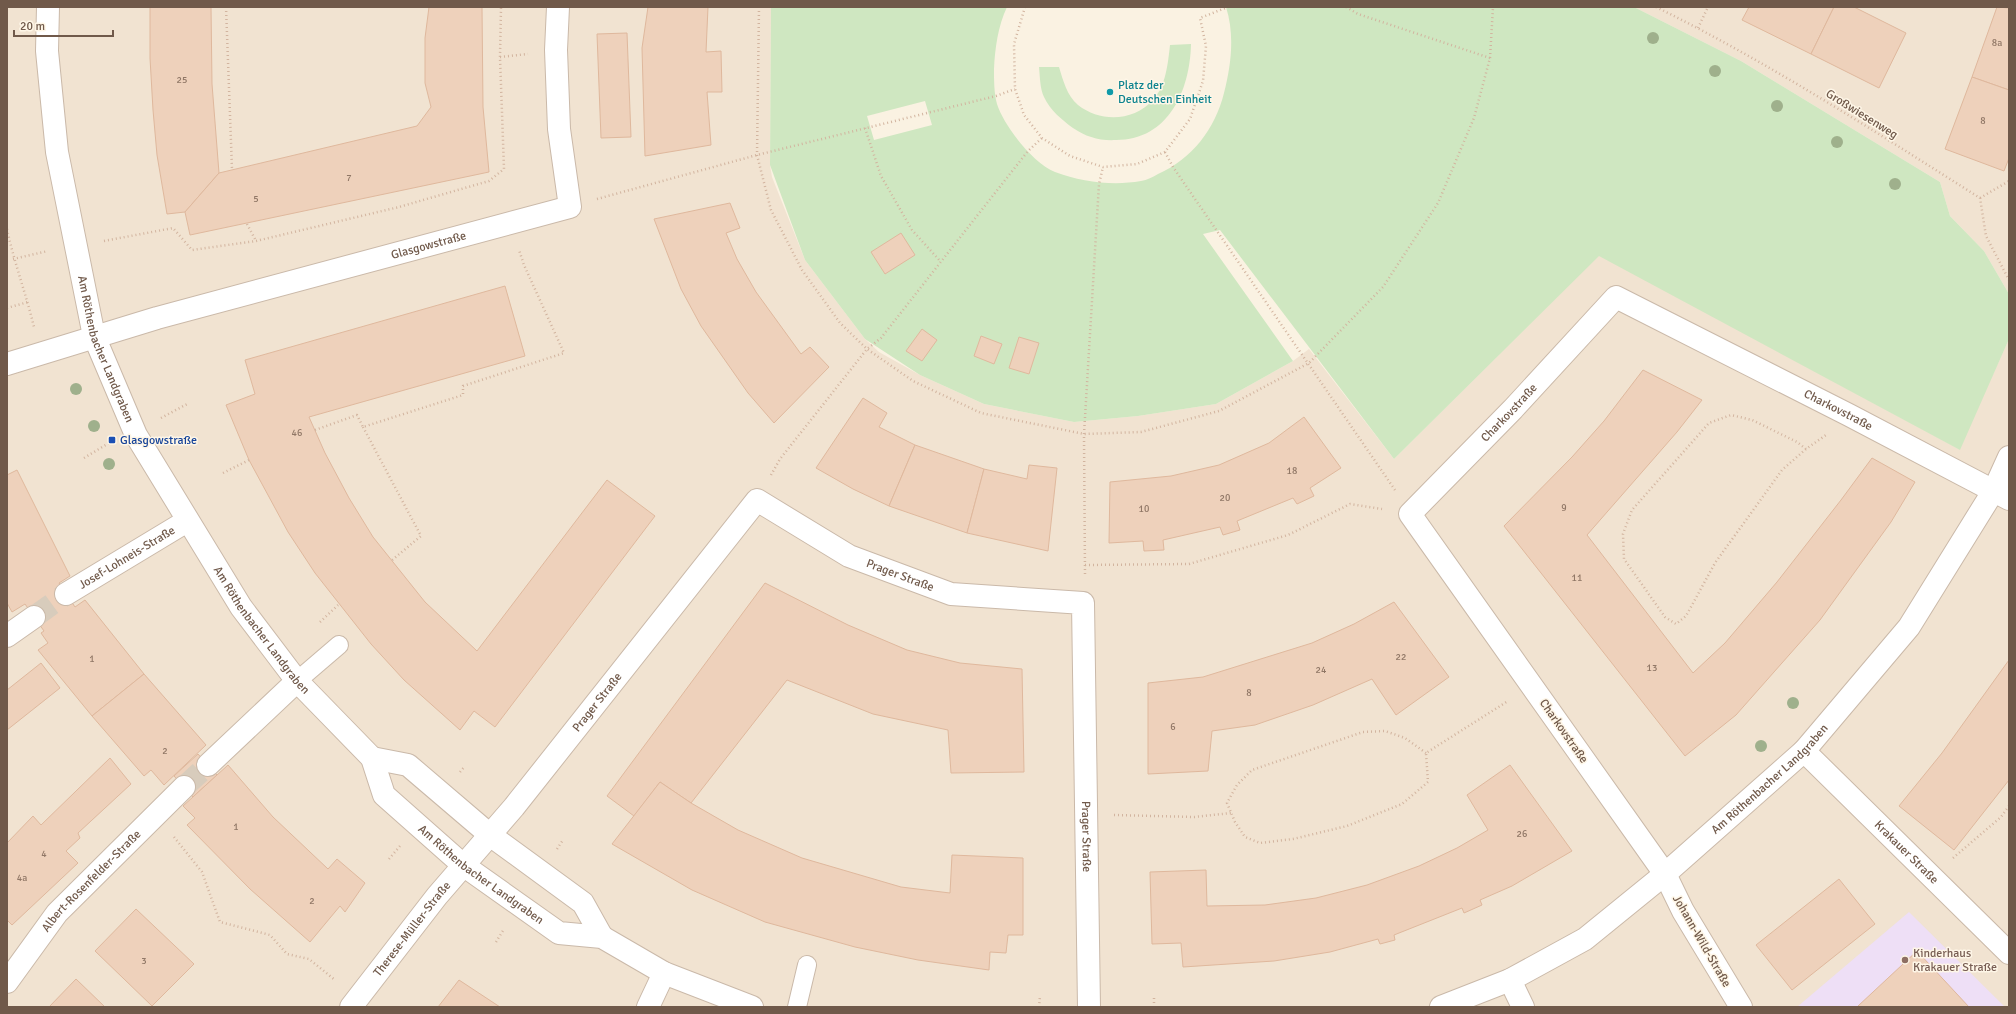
<svg xmlns="http://www.w3.org/2000/svg" width="2016" height="1014" font-family="Signika,sans-serif">
<rect width="100%" height="100%" fill="#faf2e2"/>
<g fill="#f1e3d1">
<polygon points="7,7 771,7 770,165 772,177 805,260 865,339 879,352 920,375 984,404 1074,422 1138,416 1216,404 1293,361 1309,349 1394,459 1599,255 1959,449 2009,339 2009,1007 7,1007"/>
<polygon points="1634,7 2009,7 2009,294 1984,251 1950,216 1940,182 1741,61"/>
</g>
<polygon fill="#eedff6" points="1909,912 2005,1007 1797,1007"/>
<g fill="#cfe7c1" fill-rule="evenodd">
<path d="M771 7H1007C998 26 995 48 994 69 994 80 994 93 997 104 1004 126 1033 163 1055 172 1082 182 1113 186 1141 181 1147 180 1153 177 1158 174 1192 159 1215 129 1224 93 1231 66 1235 35 1226 7H1634L1741 61 1940 182 1950 216 1984 251 2009 294V339L1960 450 1599 256 1394 459 1220 230 1203 234 1293 361 1216 404 1138 416 1074 422 984 404 920 375 865 339 805 260 770 165 804 157 770 165ZM925 101 932 125 874 140 867 116Z"/>
<path d="M1191 44C1190 90 1169 140 1116 140 1100 141 1086 137 1073 128 1062 120 1050 110 1044 97 1040 89 1040 77 1039 67H1059C1063 80 1067 96 1078 105 1101 123 1134 121 1153 100 1166 86 1168 63 1170 45Z"/>
</g>
<g fill="#eed1bb" stroke="#dfb89d">
<polygon points="150,7 211,7 212,84 219,173 185,212 167,214 157,155 153,110 150,58"/>
<polygon points="429,7 482,7 483,107 489,172 190,235 185,212 219,173 417,126 431,107 425,83 425,38"/>
<polygon points="648,7 708,7 706,52 721,51 722,92 707,92 711,145 645,156 642,48"/>
<polygon points="1749,7 1834,7 1811,54 1742,20"/>
<polygon points="1834,7 1854,7 1906,33 1879,88 1811,54"/>
<polygon points="1997,7 2009,8 2009,90 1972,77"/>
<polygon points="627,33 631,137 601,138 597,34"/>
<polygon points="1972,77 2009,90 2009,158 2004,171 1945,149"/>
<polygon points="730,203 740,228 726,233 737,259 756,292 801,354 810,347 829,367 774,423 748,393 701,326 681,289 654,219"/>
<polygon points="901,233 915,255 885,274 871,252"/>
<polygon points="505,286 525,356 309,417 325,453 349,498 373,537 425,602 477,651 607,480 655,516 495,727 474,711 460,730 404,680 371,644 315,573 288,532 249,460 226,405 255,394 245,360"/>
<polygon points="922,329 937,340 922,361 906,351"/>
<polygon points="981,336 1002,344 994,364 974,356"/>
<polygon points="1019,337 1039,343 1029,374 1009,368"/>
<polygon points="1643,370 1702,400 1677,432 1587,535 1693,673 1725,643 1777,582 1841,500 1872,458 1915,482 1891,522 1820,620 1736,715 1685,756 1504,526 1572,457 1604,421"/>
<polygon points="863,398 887,413 879,427 915,445 889,506 853,489 816,468"/>
<polygon points="1304,417 1341,468 1310,488 1314,496 1297,504 1293,498 1237,521 1240,530 1223,535 1220,527 1163,540 1164,550 1144,551 1143,541 1109,543 1110,482 1171,476 1219,465 1269,443"/>
<polygon points="915,445 984,469 967,533 889,506"/>
<polygon points="1029,465 1057,468 1048,551 967,533 984,469 1027,479"/>
<polygon points="17,470 70,576 59,583 75,607 85,600 144,674 92,716 38,650 48,643 41,633 44,631 25,604 12,612 7,603 7,475"/>
<polygon points="765,583 848,625 907,650 960,663 1022,669 1024,772 951,773 948,730 873,714 787,680 691,803 660,782 634,816 607,796"/>
<polygon points="1394,602 1449,677 1396,715 1372,679 1313,705 1255,725 1212,731 1208,771 1148,774 1148,683 1203,677 1312,643 1354,624"/>
<polygon points="2009,660 2009,780 1954,850 1899,806 1942,753"/>
<polygon points="41,663 60,688 7,730 7,690"/>
<polygon points="144,674 206,745 164,785 151,770 144,776 92,716"/>
<polygon points="198,754 217,775 193,797 174,776"/>
<polygon points="110,758 131,784 78,833 80,838 66,851 78,863 12,925 7,920 7,843 33,816 41,825"/>
<polygon points="228,765 273,817 328,869 337,859 365,883 345,912 340,906 310,942 250,889 187,825 195,818 183,806"/>
<polygon points="1510,765 1572,851 1512,886 1480,900 1482,905 1464,913 1462,908 1394,935 1395,940 1380,944 1378,939 1330,952 1274,961 1183,967 1181,943 1152,944 1150,872 1206,870 1207,906 1265,905 1316,898 1367,885 1419,866 1457,848 1488,830 1467,795"/>
<polygon points="660,782 691,803 738,830 802,858 901,887 950,893 952,855 1023,858 1023,935 1008,935 1006,953 990,952 989,970 918,960 855,947 765,922 692,890 612,844"/>
<polygon points="1839,879 1875,924 1792,990 1756,945"/>
<polygon points="136,909 194,964 152,1006 95,951"/>
<polygon points="1917,951 1969,1007 1859,1007 1858,1006"/>
<polygon points="76,979 105,1007 49,1007"/>
<polygon points="459,980 500,1007 438,1007"/>
</g>
<g fill="none" stroke-linecap="round" stroke-linejoin="round">
<g stroke="#d8ccbc" stroke-width="22" stroke-dasharray="22 11" stroke-linecap="butt">
<polyline points="34,617 66,594"/>
<polyline points="184,787 208,765"/>
</g>
<g stroke="#cab9a9" stroke-width="20">
<g id="service">
<polyline points="297,681 339,645"/>
<polyline points="797,1007 807,965"/>
</g>
</g>
<g stroke="#cab9a9" stroke-width="24">
<g id="minor">
<path id="s1" d="M48 7 47 51 57 152 94 336 136 435 241 607 297 681 372 758 384 795 463 865 559 933 602 937 664 973 752 1007"/>
<path id="s2" d="M7 364 157 318 570 207 559 129 556 50 558 7"/>
<path id="s3" d="M66 594 187 521"/>
<polyline points="7,636 34,617"/>
<path id="s4" d="M1804 751 2009 953"/>
<polyline points="372,758 408,765 490,835 583,903 602,937"/>
<polyline points="208,765 297,681"/>
<polyline points="1510,980 1523,1007"/>
<path id="s5" d="M7 982 57 913 184 787"/>
<path id="s6" d="M351 1007 437 896 514 807 757 500 849 556 951 594 1083 603 1089 1007"/>
<polyline points="648,1007 664,973"/>
<path id="s7" d="M1441 1007 1510 980 1585 939 1665 874 1804 751 1909 627 1994 490 2009 457"/>
<path id="s8" d="M1741 1007 1683 911 1665 874 1410 514 1513 409 1616 297 1849 415 2009 499"/>
</g>
</g>
<g stroke="#d2b49f" stroke-width="2.5" stroke-dasharray="1 3" stroke-linecap="butt">
<polyline points="226,7 232,169"/>
<polyline points="759,7 757,155 771,210 802,270 840,323 867,349 913,381 981,413 1084,434 1141,432 1219,411 1309,363 1383,287 1438,203 1474,118 1490,58 1493,7"/>
<polyline points="1025,7 1014,44 1015,89 1024,115 1042,138 1070,156 1103,167 1137,164 1165,152 1190,119 1203,81 1206,46 1200,18 1228,7"/>
<polyline points="1346,7 1358,14 1490,58"/>
<path d="M1656 7C1768 62 1874 131 1980 198L1986 236 2009 280"/>
<polyline points="1698,28 1708,7"/>
<polyline points="500,57 528,54"/>
<polyline points="865,128 881,176 912,230 941,262"/>
<polyline points="1165,152 1173,167 1395,490"/>
<polyline points="1980,198 2009,181"/>
<polyline points="597,199 757,155 996,96 1015,89"/>
<polyline points="247,224 256,241"/>
<path d="M7 229C14 262 26 294 34 327"/>
<polyline points="104,241 173,228 192,250 256,241 399,207 489,181 504,169 500,57 501,7"/>
<polyline points="13,259 48,251"/>
<polyline points="7,308 28,302"/>
<polyline points="161,418 189,403"/>
<polyline points="363,427 421,536 391,561"/>
<polyline points="315,430 357,415 363,427 463,395 463,386 564,353 524,265 519,250"/>
<polyline points="1806,449 1797,442 1752,420 1731,415 1709,423 1632,510 1623,534 1624,559 1665,617 1676,624 1686,616 1715,563 1782,470 1806,449 1826,435"/>
<polyline points="84,458 109,443"/>
<polyline points="223,473 249,460"/>
<polyline points="771,475 780,459 867,349 881,338 1028,151 1042,138"/>
<polyline points="1085,565 1189,564 1288,535 1350,504 1382,509"/>
<polyline points="1085,574 1084,434 1099,184 1103,167"/>
<polyline points="320,622 338,605"/>
<polyline points="1426,753 1405,738 1385,731 1363,732 1252,770 1237,785 1227,803 1235,822 1245,837 1260,843 1293,839 1347,826 1402,804 1428,782 1426,753 1508,701"/>
<polyline points="460,772 465,766"/>
<polyline points="1114,815 1194,817 1231,813"/>
<polyline points="174,837 202,872 220,922 270,935 287,954 309,959 335,980"/>
<polyline points="557,849 563,840"/>
<polyline points="1953,858 2001,817 2009,806"/>
<polyline points="389,859 400,846"/>
<polyline points="496,942 504,929"/>
<polyline points="1039,1007 1040,996"/>
<polyline points="1154,1007 1154,998"/>
</g>
<use href="#service" stroke="#fff" stroke-width="18"/>
<use href="#minor" stroke="#fff" stroke-width="22"/>
</g>
<g fill="#9fb08c">
<circle cx="1653" cy="38" r="6"/>
<circle cx="1715" cy="71" r="6"/>
<circle cx="1777" cy="106" r="6"/>
<circle cx="1837" cy="142" r="6"/>
<circle cx="1895" cy="184" r="6"/>
<circle cx="76" cy="389" r="6"/>
<circle cx="94" cy="426" r="6"/>
<circle cx="109" cy="464" r="6"/>
<circle cx="1793" cy="703" r="6"/>
<circle cx="1761" cy="746" r="6"/>
</g>
<circle fill="#0f9aa8" stroke="#fef6e7" stroke-width="1.5" cx="1110" cy="92" r="4"/>
<rect fill="#1a4fb4" stroke="#fef6e7" stroke-width="1.5" x="108" y="436" width="8" height="8" rx="2"/>
<circle fill="#8d6e63" stroke="#fef6e7" stroke-width="1.5" cx="1905" cy="960" r="4"/>
<g text-anchor="middle" stroke-width="3" stroke-linejoin="round" paint-order="stroke">
<g font-size="10" fill="#907766">
<text x="1997" y="46">8a</text>
<text x="182" y="83">25</text>
<text x="1983" y="124">8</text>
<text x="349" y="181">7</text>
<text x="256" y="202">5</text>
<text x="297" y="436">46</text>
<text x="1292" y="474">18</text>
<text x="1225" y="501">20</text>
<text x="1564" y="511">9</text>
<text x="1144" y="512">10</text>
<text x="1577" y="581">11</text>
<text x="1401" y="660">22</text>
<text x="92" y="662">1</text>
<text x="1652" y="671">13</text>
<text x="1321" y="673">24</text>
<text x="1249" y="696">8</text>
<text x="1173" y="730">6</text>
<text x="165" y="754">2</text>
<text x="236" y="830">1</text>
<text x="1522" y="837">26</text>
<text x="44" y="857">4</text>
<text x="22" y="881">4a</text>
<text x="312" y="904">2</text>
<text x="144" y="964">3</text>
</g>
<g font-size="12" fill="#0d838f" stroke="#fef6e7" text-anchor="start">
<text x="1118" y="89">Platz der<tspan x="1118" dy="14">Deutschen Einheit</tspan></text>
</g>
<g font-size="12" fill="#70594a" stroke="#fef6e7">
<text transform="translate(1862 114) rotate(32)" y="4">Großwiesenweg</text>
<text dy="4" stroke="none"><textPath href="#s2" startOffset="438">Glasgowstraße</textPath></text>
<text dy="4" stroke="none"><textPath href="#s1" startOffset="349">Am Röthenbacher Landgraben</textPath></text>
<text dy="4" stroke="none"><textPath href="#s8" startOffset="1143">Charkovstraße</textPath></text>
<text dy="4" stroke="none"><textPath href="#s8" startOffset="736">Charkovstraße</textPath></text>
<text dy="4" stroke="none"><textPath href="#s3" startOffset="71">Josef-Lohneis-Straße</textPath></text>
<text dy="4" stroke="none"><textPath href="#s6" startOffset="812">Prager Straße</textPath></text>
<text dy="4" stroke="none"><textPath href="#s1" startOffset="673">Am Röthenbacher Landgraben</textPath></text>
<text dy="4" stroke="none"><textPath href="#s6" startOffset="392">Prager Straße</textPath></text>
<text transform="translate(1564 731) rotate(55)" y="4">Charkovstraße</text>
<text dy="4" stroke="none"><textPath href="#s7" startOffset="404">Am Röthenbacher Landgraben</textPath></text>
<text dy="4" stroke="none"><textPath href="#s6" startOffset="1232">Prager Straße</textPath></text>
<text dy="4" stroke="none"><textPath href="#s4" startOffset="144">Krakauer Straße</textPath></text>
<text dy="4" stroke="none"><textPath href="#s1" startOffset="1007">Am Röthenbacher Landgraben</textPath></text>
<text dy="4" stroke="none"><textPath href="#s5" startOffset="132">Albert-Rosenfelder-Straße</textPath></text>
<text dy="4" stroke="none"><textPath href="#s6" startOffset="99">Therese-Müller-Straße</textPath></text>
<text transform="translate(1702 941) rotate(60)" y="4">Johann-Wild-Straße</text>
</g>
<g font-size="12" fill="#164399" stroke="#fef6e7" text-anchor="start">
<text x="120" y="444">Glasgowstraße</text>
</g>
<g font-size="12" fill="#785e54" stroke="#fef6e7" text-anchor="start">
<text x="1913" y="957">Kinderhaus<tspan x="1913" dy="14">Krakauer Straße</tspan></text>
</g>
</g>
<rect width="2016" height="1014" fill="none" stroke="#70594a" stroke-width="16"/>
<path d="M14 30v6h99v-6" fill="none" stroke="#70594a" stroke-width="2"/>
<text x="20" y="30" font-size="12" fill="#70594a" stroke="#fef6e7" stroke-width="3" paint-order="stroke">20 m</text>
</svg>
